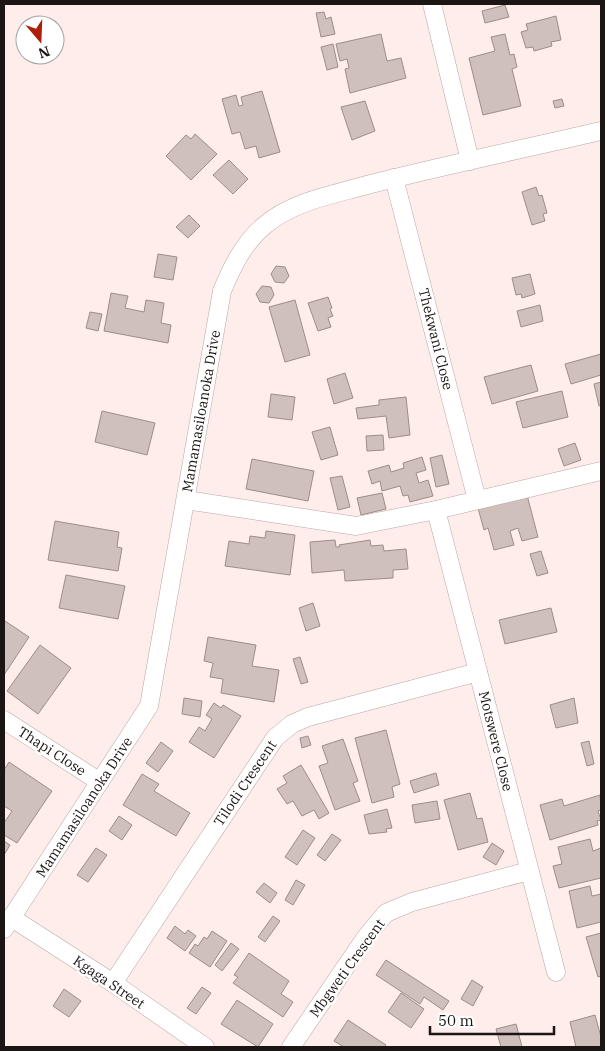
<svg xmlns="http://www.w3.org/2000/svg" width="605" height="1051" font-family="'IBM Plex Serif',serif">
<rect width="100%" height="100%" fill="#feedea"/>
<g fill="#cfc0bc" stroke="#9c8d8a">
<polygon points="505,5 509,17 485,23 482,11"/>
<polygon points="324,12 326,19 331,17 335,34 321,37 316,13"/>
<polygon points="556,16 561,40 551,42 552,46 534,51 533,47 526,48 521,32 528,30 526,24"/>
<polygon points="381,34 387,61 401,58 406,78 350,93 345,69 349,68 347,59 340,61 336,44"/>
<polygon points="505,34 510,55 514,54 517,67 512,69 521,106 483,115 469,58 495,51 491,37"/>
<polygon points="333,44 338,67 327,70 321,47"/>
<polygon points="262,91 280,152 259,158 256,146 245,149 240,132 232,134 222,99 236,95 239,106 243,105 241,97"/>
<polygon points="562,99 564,106 555,108 553,101"/>
<polygon points="365,101 375,131 352,140 341,107"/>
<polygon points="195,134 217,154 191,180 166,156 186,135 191,139"/>
<polygon points="229,160 248,179 233,194 213,175"/>
<polygon points="536,187 539,196 542,195 547,213 543,214 545,221 532,225 522,192"/>
<polygon points="189,215 200,226 188,238 176,227"/>
<polygon points="158,254 177,257 173,280 154,277"/>
<polygon points="276,266 285,267 289,276 284,283 275,282 271,274"/>
<polygon points="530,274 535,294 522,298 521,294 516,295 512,278"/>
<polygon points="262,286 271,287 274,295 269,303 260,302 256,294"/>
<polygon points="111,293 128,296 125,308 144,312 146,300 164,303 161,323 171,325 168,343 104,331"/>
<polygon points="328,297 332,308 330,309 333,316 328,318 331,327 318,331 308,303"/>
<polygon points="295,300 310,355 285,362 269,307"/>
<polygon points="540,305 543,321 521,327 517,311"/>
<polygon points="90,312 102,314 98,331 86,328"/>
<polygon points="601,354 601,375 571,384 565,364"/>
<polygon points="531,365 538,391 492,404 484,377"/>
<polygon points="345,373 353,398 334,404 327,379"/>
<polygon points="601,382 601,405 599,406 594,384"/>
<polygon points="562,391 568,417 523,428 516,402"/>
<polygon points="271,394 295,397 292,420 268,417"/>
<polygon points="406,397 410,435 389,438 386,416 358,419 356,408 379,405 379,400"/>
<polygon points="102,411 155,423 147,455 95,442"/>
<polygon points="330,427 338,455 321,460 312,432"/>
<polygon points="383,435 384,450 367,451 366,436"/>
<polygon points="575,443 581,460 564,466 558,449"/>
<polygon points="442,455 449,484 436,487 430,458"/>
<polygon points="422,457 426,470 416,473 419,483 428,480 433,496 410,502 408,495 403,496 400,486 382,491 380,481 372,484 368,471 389,465 391,472 404,468 403,463"/>
<polygon points="252,459 314,471 308,501 246,489"/>
<polygon points="342,476 350,507 338,510 330,478"/>
<polygon points="382,493 386,509 361,515 357,498"/>
<polygon points="527,495 538,537 522,541 518,528 510,531 514,545 494,550 488,528 484,530 478,508"/>
<polygon points="55,521 119,532 117,547 122,548 118,571 48,560"/>
<polygon points="266,531 295,535 290,575 225,566 229,541 249,544 250,536 265,538"/>
<polygon points="335,540 336,547 340,547 339,545 370,540 371,546 383,545 384,551 406,549 408,569 393,570 393,578 345,581 344,570 312,573 310,542"/>
<polygon points="541,551 548,573 537,576 530,554"/>
<polygon points="66,575 125,586 118,619 59,608"/>
<polygon points="313,603 320,626 306,631 299,608"/>
<polygon points="551,608 557,632 505,644 499,620"/>
<polygon points="5,621 29,637 4,675 4,623"/>
<polygon points="208,637 256,645 252,666 279,670 274,702 221,693 223,679 210,677 213,663 204,661"/>
<polygon points="40,645 71,668 38,714 7,691"/>
<polygon points="300,657 308,682 301,684 293,659"/>
<polygon points="184,698 202,701 200,717 182,714"/>
<polygon points="574,698 578,723 556,728 550,705"/>
<polygon points="214,703 221,708 223,705 241,716 214,758 189,742 199,727 205,731 212,719 206,715"/>
<polygon points="386,730 400,784 392,787 394,797 372,803 355,738"/>
<polygon points="308,736 311,745 302,748 300,738"/>
<polygon points="343,739 358,781 353,783 360,801 335,810 319,766 328,763 322,746"/>
<polygon points="589,741 594,764 587,766 581,743"/>
<polygon points="161,742 173,751 158,772 146,763"/>
<polygon points="9,762 52,791 17,843 4,835 4,823 12,811 4,806 4,770"/>
<polygon points="301,765 329,813 319,819 314,810 302,816 293,801 287,804 277,789 287,783 283,776"/>
<polygon points="436,773 439,785 414,793 410,781"/>
<polygon points="142,774 159,784 154,791 190,813 176,836 123,805"/>
<polygon points="470,793 477,819 482,818 488,842 458,850 444,800"/>
<polygon points="600,795 601,810 598,811 601,820 597,821 598,825 550,840 540,805 562,799 564,806"/>
<polygon points="437,801 440,819 415,823 412,805"/>
<polygon points="387,809 392,828 386,829 387,832 369,834 364,815"/>
<polygon points="119,816 132,825 122,840 109,831"/>
<polygon points="303,830 315,838 297,865 285,857"/>
<polygon points="332,834 341,840 325,861 317,855"/>
<polygon points="590,839 593,851 601,848 601,878 559,888 553,866 562,864 558,847"/>
<polygon points="4,841 10,845 4,855"/>
<polygon points="492,843 504,851 496,865 483,857"/>
<polygon points="96,848 107,855 88,882 77,875"/>
<polygon points="296,880 305,885 293,905 285,900"/>
<polygon points="264,883 277,893 270,903 256,892"/>
<polygon points="590,886 592,896 601,894 601,922 577,928 569,891"/>
<polygon points="273,916 280,921 265,942 258,937"/>
<polygon points="175,926 185,934 188,930 196,936 185,951 167,938"/>
<polygon points="212,931 227,941 210,967 189,953 195,944 198,946 204,937 207,939"/>
<polygon points="601,933 601,976 598,977 586,937"/>
<polygon points="231,943 239,949 222,971 215,965"/>
<polygon points="249,953 289,981 281,994 293,1002 283,1017 233,983 238,977 234,975"/>
<polygon points="386,960 449,1001 443,1010 424,997 420,1004 376,975"/>
<polygon points="472,980 483,987 473,1006 461,999"/>
<polygon points="202,987 211,993 196,1014 187,1008"/>
<polygon points="64,989 81,1001 69,1017 53,1006"/>
<polygon points="401,993 424,1009 411,1028 388,1012"/>
<polygon points="237,1000 273,1024 258,1047 221,1024"/>
<polygon points="595,1015 601,1037 601,1047 576,1047 570,1022"/>
<polygon points="348,1020 386,1045 384,1047 344,1047 334,1041"/>
<polygon points="516,1024 522,1047 501,1047 496,1029"/>
</g>
<g fill="none" stroke-linecap="round" stroke-linejoin="round">
<g stroke="#b8a9a5" stroke-width="19">
<g id="minor">
<polyline points="432,4 470,161"/>
<polyline points="394,178 477,500"/>
<polyline points="186,500 356,526 436,510 601,471"/>
<polyline points="436,510 556,972"/>
<polyline points="4,720 100,782"/>
<polyline points="12,918 113,983 205,1047"/>
<path d="M4 929 149 706 222 291C232 267 244 242 265 225 294 201 332 195 367 185 445 165 523 149 601 131"/>
<polyline points="113,983 275,738 292,724 308,717 478,672"/>
<polyline points="291,1047 366,937 386,913 412,902 529,871"/>
</g>
</g>
<use href="#minor" stroke="#fff" stroke-width="18"/>
</g>
<g text-anchor="middle" stroke-width="5" stroke-linejoin="round" paint-order="stroke">
<g font-size="14" fill="#1b1514" stroke="#fff">
<text transform="translate(436 339) rotate(76)" y="5">Thekwani Close</text>
<text transform="translate(201 411) rotate(-80)" y="5">Mamamasiloanoka Drive</text>
<text transform="translate(496 741) rotate(76)" y="5">Motswere Close</text>
<text transform="translate(52 751) rotate(33)" y="5">Thapi Close</text>
<text transform="translate(245 783) rotate(-56)" y="5">Tilodi Crescent</text>
<text transform="translate(84 807) rotate(-57)" y="5">Mamamasiloanoka Drive</text>
<text transform="translate(347 968) rotate(-54)" y="5">Mbgweti Crescent</text>
<text transform="translate(109 982) rotate(34)" y="5">Kgaga Street</text>
</g>
</g>
<rect width="605" height="1051" fill="none" stroke="#1b1514" stroke-width="10"/>
<g transform="translate(40 40) rotate(161)"><circle r="24" fill="#ffffff" stroke="#a4a1a1"/>
<path d="M0-4L9 19L0 12L-9 19Z" fill="#ad1f09"/>
<text y="-8" font-size="14" font-weight="bold" text-anchor="middle" fill="#1b1514">N</text>
</g>
<path d="M430 1026v8h124v-8" fill="none" stroke="#1b1514" stroke-width="2.5"/>
<text x="438" y="1026" font-size="15" fill="#1b1514" stroke="#ffffff" stroke-width="4" paint-order="stroke">50 m</text>
</svg>
